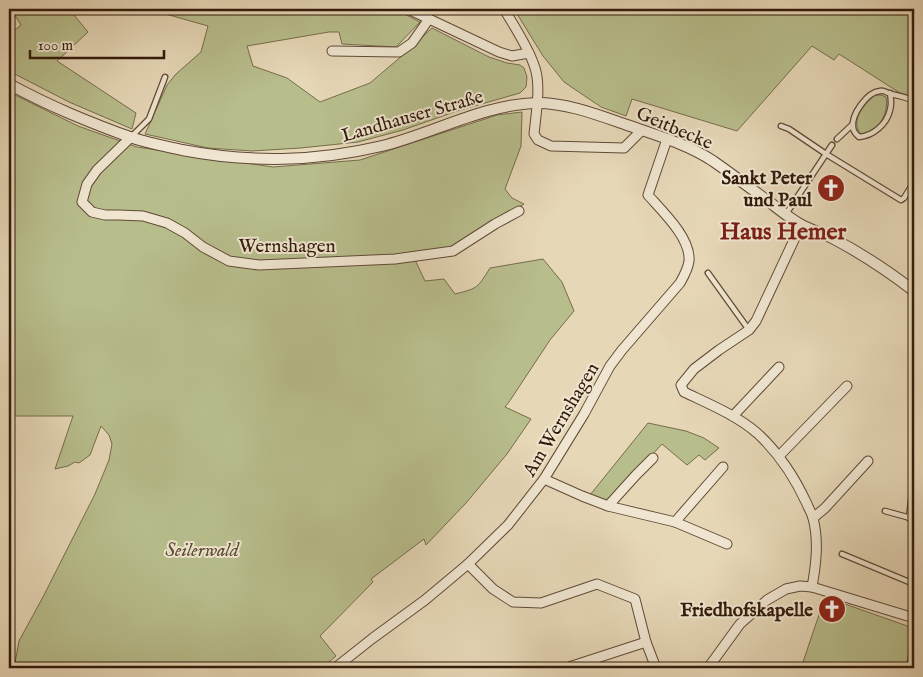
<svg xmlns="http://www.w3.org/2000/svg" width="923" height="677" font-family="'IM FELL English',serif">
<rect width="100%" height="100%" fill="#e6d7b7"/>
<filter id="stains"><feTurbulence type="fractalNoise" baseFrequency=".004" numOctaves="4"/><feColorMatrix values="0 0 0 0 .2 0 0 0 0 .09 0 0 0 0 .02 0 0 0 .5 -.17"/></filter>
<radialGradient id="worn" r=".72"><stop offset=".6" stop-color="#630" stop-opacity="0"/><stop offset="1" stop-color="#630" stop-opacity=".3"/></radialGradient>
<g fill="#b8bd8c" stroke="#766c4c">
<polygon points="11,9 69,9 88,32 57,61 136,113 132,129 69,102 9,71 9,35 21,25"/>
<polygon points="148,9 253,9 252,10 295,12 299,9 395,9 420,22 396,47 342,44 339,32 329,32 247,46 253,66 287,78 320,102 370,83 403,55 432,28 489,57 507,63 520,65 524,68 527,77 526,87 520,93 457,111 403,130 358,142 301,148 252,151 208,148 145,134 167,85 176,74 201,52 208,26"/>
<polygon points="514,9 914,9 914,102 839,54 834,60 812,46 737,131 632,99 626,116 601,107 564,82 543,56"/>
<path d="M9 92 78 126 137 147 273 167 360 160 497 115 522 112 521 146 505 189 512 198 524 204 451 249 415 253 416 262 425 281 444 279 455 294C479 288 477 288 490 268L543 259 562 282 574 311 550 340 509 402 505 407 531 419 507 454 466 503 426 545 424 539 371 579 373 582 320 636 336 656 322 668H14L19 641 43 597 95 494 109 460 112 444 109 435 101 426 90 455 79 463 75 462 68 466 55 469 73 416H9Z"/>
<path d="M875 95H881L886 97C889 112 879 134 861 134 849 121 865 103 875 95Z"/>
<polygon points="648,423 686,431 704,438 719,448 705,460 699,455 687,465 662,444 608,503 590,495"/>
<polygon points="825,597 913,628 906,668 801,668"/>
</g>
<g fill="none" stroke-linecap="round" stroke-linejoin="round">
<g stroke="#604a36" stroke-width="7">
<g id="service">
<path d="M890 93C891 99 892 104 890 110 887 124 873 136 859 137 856 134 853 132 853 127 851 115 867 92 880 91 884 90 887 93 891 94 900 96 906 97 914 101"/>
<polyline points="781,126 789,129 826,154 901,200 904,198 914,182"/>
<polyline points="132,136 149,119 165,77"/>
<polyline points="837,139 852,125"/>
<polyline points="786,214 832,145"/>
<polyline points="708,273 749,330"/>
<polyline points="885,511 914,519"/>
<polyline points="909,518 914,478"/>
<polyline points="842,554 914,584"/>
</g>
</g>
<g stroke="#604a36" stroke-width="11">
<g id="minor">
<polyline points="408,9 499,52 512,56 529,53"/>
<path d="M504 9C514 26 529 48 535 68 541 86 536 114 534 134L538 140 551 146 624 148 642 130"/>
<polyline points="332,51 399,52 412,43 429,19"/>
<polyline points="131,137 97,170 87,184 82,202 92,212 105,215 119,215 143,216 167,223 185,233 203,247 229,261 259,265 395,259 453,251 495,224 519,211"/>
<path d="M801 225 756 321 749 330 719 350 694 369 681 385 684 392C709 404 736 415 757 433 779 453 795 478 807 504 809 509 812 514 813 518 819 541 816 565 812 587"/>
<polyline points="733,416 779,367"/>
<polyline points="779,456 847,386"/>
<polyline points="544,479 582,496 608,506 675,522 727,544"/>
<polyline points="608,506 636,475 653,458"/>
<polyline points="813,518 825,508 868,461"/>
<polyline points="675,522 723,467"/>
<polyline points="468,564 493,589 513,602 541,603 597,584 635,599 646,642 656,668"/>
<path d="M335 668 373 638 425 600 468 564 508 525 544 479 584 414 610 366 622 350 680 283C684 276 688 269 689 261 691 238 662 211 648 195L667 139"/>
<polyline points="567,668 569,667 646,642"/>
<polyline points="708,668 740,624 767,600 786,589 800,586 812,587 914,618"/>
</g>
</g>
<g stroke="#604a36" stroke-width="12">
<path id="tertiary" d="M9 84C29 95 50 105 71 114 90 122 110 130 130 137 147 143 165 146 182 150 251 163 314 162 382 146 432 134 484 104 537 103 568 103 598 115 627 125 656 135 687 144 713 161 733 175 753 190 772 204 781 211 791 219 800 224 810 230 822 233 832 238 861 253 888 271 914 291"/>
</g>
<use href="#service" stroke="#efe5d0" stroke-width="4.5"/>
<use href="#minor" stroke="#efe5d0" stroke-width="9"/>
<use href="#tertiary" stroke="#efe5d0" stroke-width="10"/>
</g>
<defs>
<g id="church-disc" transform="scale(1.4375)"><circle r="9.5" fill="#8f2418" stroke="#efe5d0"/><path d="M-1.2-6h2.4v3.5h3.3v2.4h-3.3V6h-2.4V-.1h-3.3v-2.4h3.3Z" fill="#fff"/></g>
</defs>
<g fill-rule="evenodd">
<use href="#church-disc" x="831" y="188"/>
<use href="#church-disc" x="832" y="609"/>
</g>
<g text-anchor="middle" stroke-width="4" stroke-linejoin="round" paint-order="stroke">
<g font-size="19" fill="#331b0b" stroke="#efe5d0">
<text transform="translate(412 115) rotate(-16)" y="7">Landhauser Straße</text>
<text transform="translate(675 127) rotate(23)" y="7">Geitbecke</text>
<text x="287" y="252">Wernshagen</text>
<text transform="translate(560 419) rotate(-59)" y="7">Am Wernshagen</text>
</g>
<g font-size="19" font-weight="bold" fill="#331b0b" stroke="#efe5d0" text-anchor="end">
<text x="812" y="184">Sankt Peter<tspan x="812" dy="22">und Paul</tspan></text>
<text x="813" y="616">Friedhofskapelle</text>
</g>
<g font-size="19" font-style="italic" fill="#5b4c32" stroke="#efe5d0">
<text x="202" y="556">Seilerwald</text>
</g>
<g font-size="24" font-weight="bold" fill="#7a1f14" stroke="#efe5d0">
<text x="783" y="239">Haus Hemer</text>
</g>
</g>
<rect width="923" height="677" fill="none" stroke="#e6d7b7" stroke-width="30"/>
<rect x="10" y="10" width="903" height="657" fill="none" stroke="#331b0b" stroke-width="2.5"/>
<rect x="15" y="15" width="893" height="647" fill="none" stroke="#331b0b"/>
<path d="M30 50v8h134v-8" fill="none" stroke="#331b0b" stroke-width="2.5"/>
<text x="38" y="50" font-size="15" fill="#331b0b" stroke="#efe5d0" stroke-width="4" paint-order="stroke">100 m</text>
<rect width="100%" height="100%" filter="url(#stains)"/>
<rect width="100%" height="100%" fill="url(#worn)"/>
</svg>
